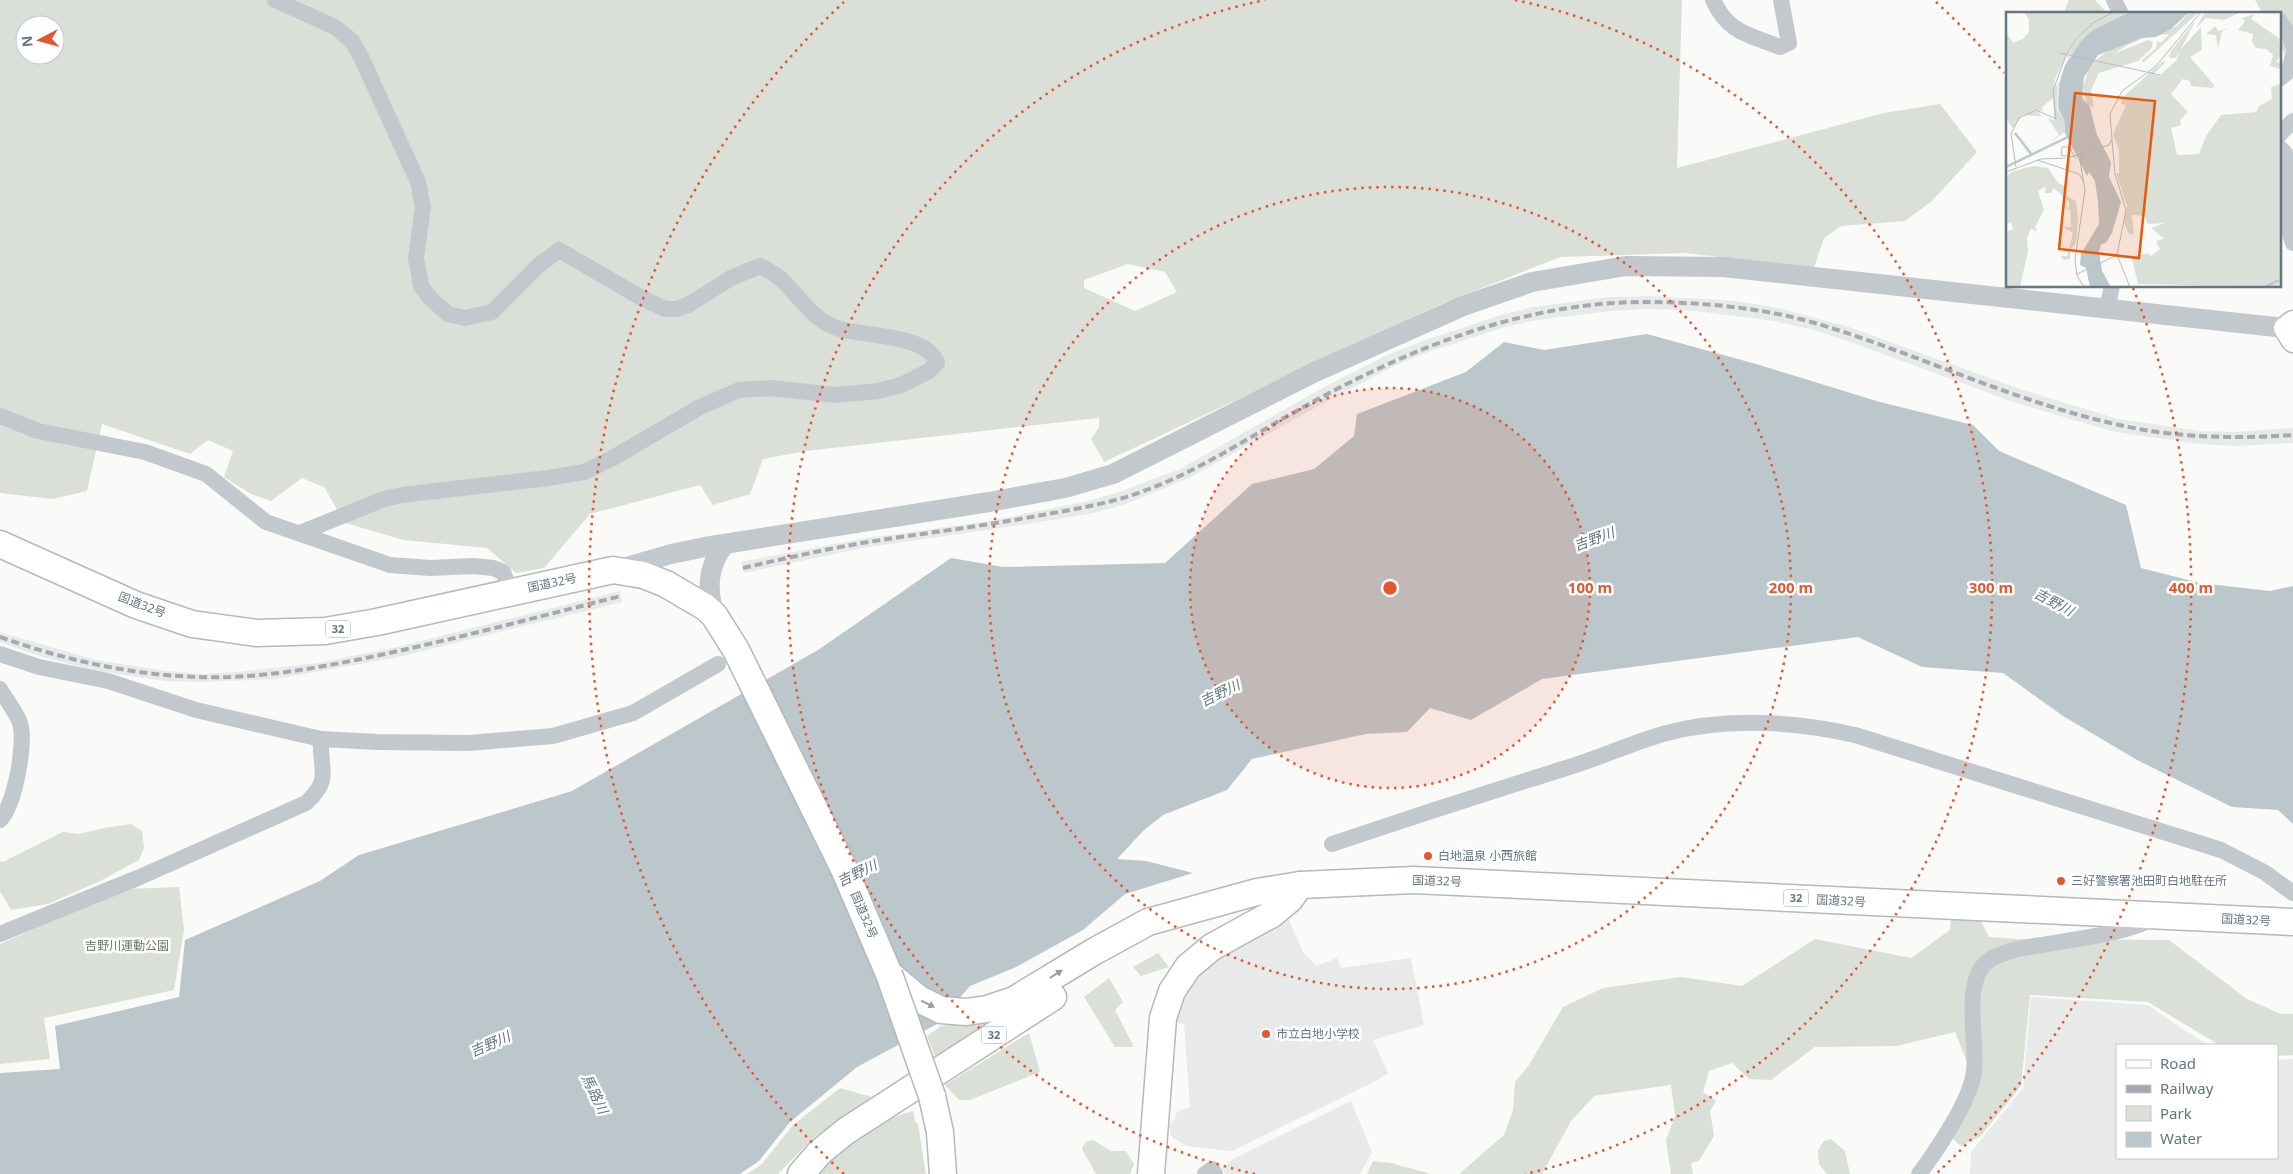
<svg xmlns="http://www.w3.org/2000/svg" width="2293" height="1174" font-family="'Noto Sans','Noto Sans JP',sans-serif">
<rect width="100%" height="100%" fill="#fafaf8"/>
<g fill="#e8e9e9">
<polygon points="1650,296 1735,301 1774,307 1849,327 2020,389 2118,419 2200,431 2234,432 2293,428 2293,443 2235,446 2199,444 2115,432 2016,403 1845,340 1810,329 1774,321 1697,311 1651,309 1611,311 1537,320 1505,327 1428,352 1390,368 1324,403 1187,479 1123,505 1094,513 1053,520 863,548 744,573 741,562 861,539 989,521 1089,501 1119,492 1180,469 1315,392 1385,356 1423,341 1501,315 1533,307 1609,297"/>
<polygon points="620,591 622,602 399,657 276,679 201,682 166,681 131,676 93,670 39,656 0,642 0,632 96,660 167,671 201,674 238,672 318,663 397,647"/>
<polygon points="1288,918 1304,954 1317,966 1337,958 1341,968 1411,958 1424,1025 1373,1040 1388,1073 1376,1081 1232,1151 1186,1146 1171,1136 1169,1125 1174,1121 1177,1112 1190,1107 1184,1024 1169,1021 1177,993 1215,954"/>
<polygon points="2031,997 2148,1005 2182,1029 2209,1045 2117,1045 2117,1158 2277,1158 2277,1060 2293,1059 2293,1174 1970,1174 1971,1152 2023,1088"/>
<polygon points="1351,1101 1372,1152 1360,1174 1226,1174 1222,1169 1233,1159"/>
</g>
<g fill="#dadfd7" fill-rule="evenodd">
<path d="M0 0H1682L1677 168 1884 113 1940 104 1977 152 1932 201 1905 221 1841 226 1824 238 1814 268 1685 253 1560 257 1437 306 1104 462 1091 439 1099 427V418L806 451 763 459 750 494 713 505 700 485 590 514 544 568 516 573 487 548 404 540 345 523 324 487 302 478 271 501 251 494 224 477 233 451 208 440 190 454 102 424 87 491 53 499 0 493ZM25 25H55V55H25ZM1128 264 1165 272 1177 292 1135 311 1084 288V280Z"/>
<polygon points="2069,0 2095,0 2108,14 2063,14"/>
<polygon points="2255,0 2293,0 2293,68 2279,43 2279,14 2263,14"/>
<polygon points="131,824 142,831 144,848 139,860 102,880 48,904 11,910 0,891 0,861 3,862 63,832 79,834 104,828"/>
<polygon points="179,887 184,930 174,990 44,1018 50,1059 0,1064 0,944 126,889"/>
<polygon points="1951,917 1980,919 1989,937 2017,939 2169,940 2247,999 2281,1014 2293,1014 2293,1055 2277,1056 2277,1045 2219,1045 2148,1002 2030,995 2021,1086 1980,1137 1961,1146 1954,1140 1950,1130 1969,1067 1955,1032 1897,1046 1815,1047 1771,1080 1749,1079 1732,1063 1709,1071 1703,1092 1716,1101 1710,1111 1714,1136 1699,1161 1691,1163 1693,1174 1671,1174 1666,1140 1675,1116 1671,1085 1594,1096 1571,1121 1542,1174 1459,1174 1504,1135 1513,1110 1515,1082 1529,1065 1563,1007 1603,988 1681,977 1742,986 1815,939 1911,958 1950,930"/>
<polygon points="1158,953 1169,967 1141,976 1133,967"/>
<polygon points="1109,978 1123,1002 1115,1010 1134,1047 1115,1047 1084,997"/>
<polygon points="1005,1014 936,1059 927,1036 941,1026 972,1023"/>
<polygon points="1029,1033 1040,1072 970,1100 959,1100 945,1085"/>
<polygon points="840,1088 872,1097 813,1138 778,1174 747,1174 762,1164 793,1125"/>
<path d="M913 1111 915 1122 918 1124 926 1174H819C839 1147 881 1119 913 1111Z"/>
<polygon points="1831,1139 1845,1151 1850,1174 1827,1174 1819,1164 1818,1150 1824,1141"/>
<polygon points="1093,1140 1111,1151 1126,1151 1134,1164 1130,1174 1096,1174 1082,1149 1085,1142"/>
<polygon points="1373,1161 1391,1163 1431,1174 1367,1174"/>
</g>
<polygon fill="#bbc7cb" points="1647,334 1756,364 1880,402 1973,425 1999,451 2126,505 2141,568 2200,583 2270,591 2293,586 2293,824 2278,810 2232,807 2137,760 2063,716 2003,673 1922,667 1858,637 1542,679 1471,720 1430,708 1407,732 1366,734 1252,759 1227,790 1163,815 1143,831 1117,859 1146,861 1193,873 1125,894 1083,930 1014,968 970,986 937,1024 857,1067 790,1122 759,1161 740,1174 0,1174 0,1073 60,1069 55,1026 179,997 185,940 320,881 359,855 572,791 818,650 951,558 1003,567 1165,563 1252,484 1314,469 1354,436 1357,414 1466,372 1504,342 1544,350"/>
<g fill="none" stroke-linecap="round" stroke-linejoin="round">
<g stroke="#b3babf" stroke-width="25">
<polyline id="secondary" points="2293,322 2285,328 2293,341"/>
</g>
<g stroke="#b4b9bd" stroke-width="29">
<g id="trunk">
<polyline points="0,544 136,605 192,624 256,633 325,631 377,622 613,570 643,575 666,584 705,607 714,615 736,650 844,869 889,974 919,999 941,1010 966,1012 987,1009 1014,1000 1095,951 1148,922 1257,892 1300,885 1414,880 2293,922"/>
<polyline points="932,1096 940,1132 943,1174"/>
<polyline points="801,1174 820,1152 846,1131 1053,997"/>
<polyline points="1151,1174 1163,1018 1172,991 1188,967 1212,947 1272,914 1290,899 1300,885"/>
</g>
</g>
<g stroke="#c3c8cc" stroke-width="16">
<path d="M275 0 335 27 352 41 362 59 418 182 423 207 416 258 421 286 431 299 448 314 465 318 492 312 539 265 559 250 640 297 665 309H676L688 305 731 278 760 266C767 270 776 274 782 280 801 298 814 322 840 329 865 336 929 335 937 363L929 371 901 385 878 391 835 395 771 388 739 390 700 407 611 459 584 472 548 478 402 495 384 499 300 533"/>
<path d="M1713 0C1729 34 1748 34 1780 47L1789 43 1781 0"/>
<polyline points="2114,0 2121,14"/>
<polyline points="2279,20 2289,34 2293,45"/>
<polyline points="2279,79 2289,71 2293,55"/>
<polyline points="2279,135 2293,121"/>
<polyline points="2279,147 2285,153 2286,221 2293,243"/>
<polyline points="2107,309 2112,286"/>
<polyline points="0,416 38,431 145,452 206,474 266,522 390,565 430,568 473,566 493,568 503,572 511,592"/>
<polyline points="0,654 39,667 108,681 196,710 321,739 377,742 469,743 553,736 633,713 718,664"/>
<path d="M0 689C6 700 16 711 20 723 26 743 15 805 0 820"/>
<path d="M1332 844C1409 818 1486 793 1563 769 1597 759 1629 744 1663 734 1724 717 1794 721 1855 735L2221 850 2264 872 2293 893"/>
<path d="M0 934 140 877 306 803C333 778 319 770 321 739"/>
<polyline points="1205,1174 1212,1169 1215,1174"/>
<path d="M1919 1174C1937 1150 1971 1100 1974 1071 1978 1041 1960 977 1991 959 2006 950 2026 947 2042 945 2079 938 2119 935 2153 919"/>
</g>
<g stroke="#c3c8cc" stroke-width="20">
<polyline points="619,569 671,554 705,547 989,502 1065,488 1113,474 1315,372 1463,306 1532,282 1626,266 1723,267 2285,328"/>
<path d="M714 615C707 588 707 568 724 545"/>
</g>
<use href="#secondary" stroke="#fff" stroke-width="22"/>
<use href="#trunk" stroke="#fff" stroke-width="26"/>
<g stroke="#a2aab0" stroke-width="4" stroke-dasharray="8 4" stroke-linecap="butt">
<path d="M743 568C782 559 822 550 862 543 924 533 986 526 1047 514 1082 508 1116 502 1149 489 1202 469 1251 436 1300 409 1409 348 1527 300 1654 302 1708 303 1763 308 1815 323 1916 353 2012 401 2115 424 2174 438 2233 439 2293 435"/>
<path d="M0 637C65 660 130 675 199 677 252 679 305 670 356 660 445 642 533 618 621 596"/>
</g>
<g stroke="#b4b9bd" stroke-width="29" stroke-linecap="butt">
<polyline id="trunk-bridge" points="889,974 932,1096"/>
</g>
<use href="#trunk-bridge" stroke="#fff" stroke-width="26"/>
</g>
<defs><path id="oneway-solid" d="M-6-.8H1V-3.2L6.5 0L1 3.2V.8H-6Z" transform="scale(1.25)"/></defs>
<g fill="#939fa8">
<use href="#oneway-solid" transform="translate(1056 974) rotate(-32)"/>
<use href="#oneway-solid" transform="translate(928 1004) rotate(26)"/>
</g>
<circle cx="1390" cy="588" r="200" fill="#e4572e" fill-opacity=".12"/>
<g fill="none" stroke="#e4572e" stroke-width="2.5" stroke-dasharray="2.5 5">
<circle cx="1390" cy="588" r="200"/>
<circle cx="1390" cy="588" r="401"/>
<path d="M1255 1174A601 601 0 0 1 1265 0M1515 0A601 601 0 0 1 1525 1174"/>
<path d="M844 1174A801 801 0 0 1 844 2M1936 2A801 801 0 0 1 2004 73M2133 288A801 801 0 0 1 1936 1174"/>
</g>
<g fill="#e4572e" stroke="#fff" stroke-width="2">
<circle cx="1428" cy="856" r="5"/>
<circle cx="2061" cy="881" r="5"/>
<circle cx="1266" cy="1034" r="5"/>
</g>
<g text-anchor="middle" stroke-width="5" stroke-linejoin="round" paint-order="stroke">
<g fill="#fff" stroke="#939fa8" stroke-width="1">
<rect x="325.5" y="620.5" width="25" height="17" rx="4"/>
<rect x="1783.5" y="889.5" width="25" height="17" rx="4"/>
<rect x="981.5" y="1026.5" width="25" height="17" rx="4"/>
</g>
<g font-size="11" font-weight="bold" fill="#657683">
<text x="338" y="633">32</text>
<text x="1796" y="902">32</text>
<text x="994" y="1039">32</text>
</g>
<g font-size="12" fill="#657683" stroke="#fff">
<text transform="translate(552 583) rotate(-12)" y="4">国道32号</text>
<text transform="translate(142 605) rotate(21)" y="4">国道32号</text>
<text transform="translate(1437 881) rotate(2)" y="4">国道32号</text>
<text transform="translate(1841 901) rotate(3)" y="4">国道32号</text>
<text transform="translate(864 915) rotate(67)" y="4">国道32号</text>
<text transform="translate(2246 920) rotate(3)" y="4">国道32号</text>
</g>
<g font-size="12" fill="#657683" stroke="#fff" text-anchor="start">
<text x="1438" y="860">白地温泉 小西旅館</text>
<text x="2071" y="885">三好警察署池田町白地駐在所</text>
<text x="1276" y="1038">市立白地小学校</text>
</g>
<g font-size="12" fill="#687a64" stroke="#fff">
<text x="127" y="950">吉野川運動公園</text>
</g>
<g font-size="14" font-style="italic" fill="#60757c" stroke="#fff">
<text transform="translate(1594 539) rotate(-20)" y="5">吉野川</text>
<text transform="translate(2054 602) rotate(28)" y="5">吉野川</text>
<text transform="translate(1220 693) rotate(-26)" y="5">吉野川</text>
<text transform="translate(857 873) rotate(-26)" y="5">吉野川</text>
<text transform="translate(490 1044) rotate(-24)" y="5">吉野川</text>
<text transform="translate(595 1094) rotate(64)" y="5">馬路川</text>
</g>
</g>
<g transform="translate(2006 12)">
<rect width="275" height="275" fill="#fafaf8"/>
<path d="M18 0H122L87 18 60 49 68 30 79 19 68 28 49 67 47 86 36 95 37 99 29 98 23 99H32L35 104 16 103 7 117 0 106V20L7 31 17 27 23 20V8ZM183 0H193L137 51 136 48 150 36 151 30H156L163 22 153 23 171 14ZM199 0 222 1 235 0 218 8 200 6 190 16ZM248 2 245 7 273 26 275 43 270 50 275 51V57L264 54 267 43 260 37 250 36 246 30 247 22 232 18 239 9 236 6ZM190 8 170 46H164L162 42 165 43 164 40ZM209 14 212 19 224 16 216 19 212 37 210 23 200 22ZM195 15 196 38 184 45 208 73 207 76 185 74 184 69 177 67 165 82 182 100 174 108 175 113 165 116 171 143 193 142 200 124 215 103 250 100 253 94 266 87 265 75 275 72V275L132 272 126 246 142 241 145 244 154 237 150 229 158 227 145 216 158 211 146 212 141 211 139 204 126 203 128 221 125 223 122 220 118 211 121 194 110 161H113V138L107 122 120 93 115 92 116 86 157 49 159 51 147 62 153 64 171 48 174 38ZM138 26 122 33 113 38 110 41 142 28 147 30 145 37 132 49 93 61 85 78 88 95 81 94 77 76 84 52 106 36ZM52 71 51 96 59 110V120L41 132 53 123 42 106 48 109 47 79ZM28 154 42 156 52 171 60 175 61 184 70 189 72 207 70 231 64 238V247L57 248 55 244H61L67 221 57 215H65L64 198 56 195 63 196V190L48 176 45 181H39L40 174 32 179 38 198 29 215 31 220 25 216 21 226 22 239 14 275H0V219L7 218 5 210 0 213V165L7 159Z" fill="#dadfd7"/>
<path d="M123 0H183L165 17 150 25 136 26 92 43 78 65 76 86 84 95 91 123 105 150 103 165 115 190 106 221 100 231 95 232 93 240 96 259 105 275H84L80 256 74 253 75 242 93 212 92 190 89 169 83 160 81 164 59 121V110L52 96 53 72 59 53 76 28 87 18Z" fill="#bbc7cb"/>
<path fill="none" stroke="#bbc7cb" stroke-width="2.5" d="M9 121 26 143M0 155 64 124M259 275 273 268"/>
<path fill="none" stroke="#b5bdc2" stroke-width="1" d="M54 41 154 63M106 128 109 162 120 198 111 243M56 135 55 143 65 145 103 133 106 127 104 102 116 79 149 55 195 0M56 135H63L70 147M77 143 74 149 79 178 69 247 71 264 78 275M31 148 73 162 78 170M10 155 5 122 13 106 30 98 50 107 47 79 59 46 69 28 87 11 107 0M0 160 35 147 60 146M71 262 111 243 124 275"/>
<path fill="#e8590c" fill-opacity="0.15" stroke="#e8590c" stroke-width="2.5" d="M69 81 149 89 133 246 53 237Z"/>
<rect width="275" height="275" fill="none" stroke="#657683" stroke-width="2.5"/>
</g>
<circle cx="1390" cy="588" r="8" fill="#e4572e" stroke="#fff" stroke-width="2.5"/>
<g font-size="15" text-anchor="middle" font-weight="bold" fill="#e4572e" stroke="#fff" stroke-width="5" stroke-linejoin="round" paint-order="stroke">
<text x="1590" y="593">100 m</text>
<text x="1791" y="593">200 m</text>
<text x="1991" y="593">300 m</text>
<text x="2191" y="593">400 m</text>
</g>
<rect x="2116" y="1044" width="162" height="115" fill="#ffffff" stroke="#c1c8cd"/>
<rect x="2126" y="1060" width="25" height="8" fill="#ffffff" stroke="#c1c8cd"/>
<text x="2160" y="1069" font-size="15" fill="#657683">Road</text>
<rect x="2126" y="1085" width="25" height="8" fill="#a2aab0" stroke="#c1c8cd"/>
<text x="2160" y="1094" font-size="15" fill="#657683">Railway</text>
<rect x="2126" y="1106" width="25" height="15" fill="#dadfd7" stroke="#c1c8cd"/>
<text x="2160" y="1119" font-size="15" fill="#657683">Park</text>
<rect x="2126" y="1132" width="25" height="15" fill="#bbc7cb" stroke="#c1c8cd"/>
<text x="2160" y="1144" font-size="15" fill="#657683">Water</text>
<g transform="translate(40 40) rotate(264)"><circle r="24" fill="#ffffff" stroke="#c1c8cd"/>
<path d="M0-4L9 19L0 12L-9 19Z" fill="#e4572e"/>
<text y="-8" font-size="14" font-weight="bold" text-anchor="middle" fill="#657683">N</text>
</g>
</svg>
